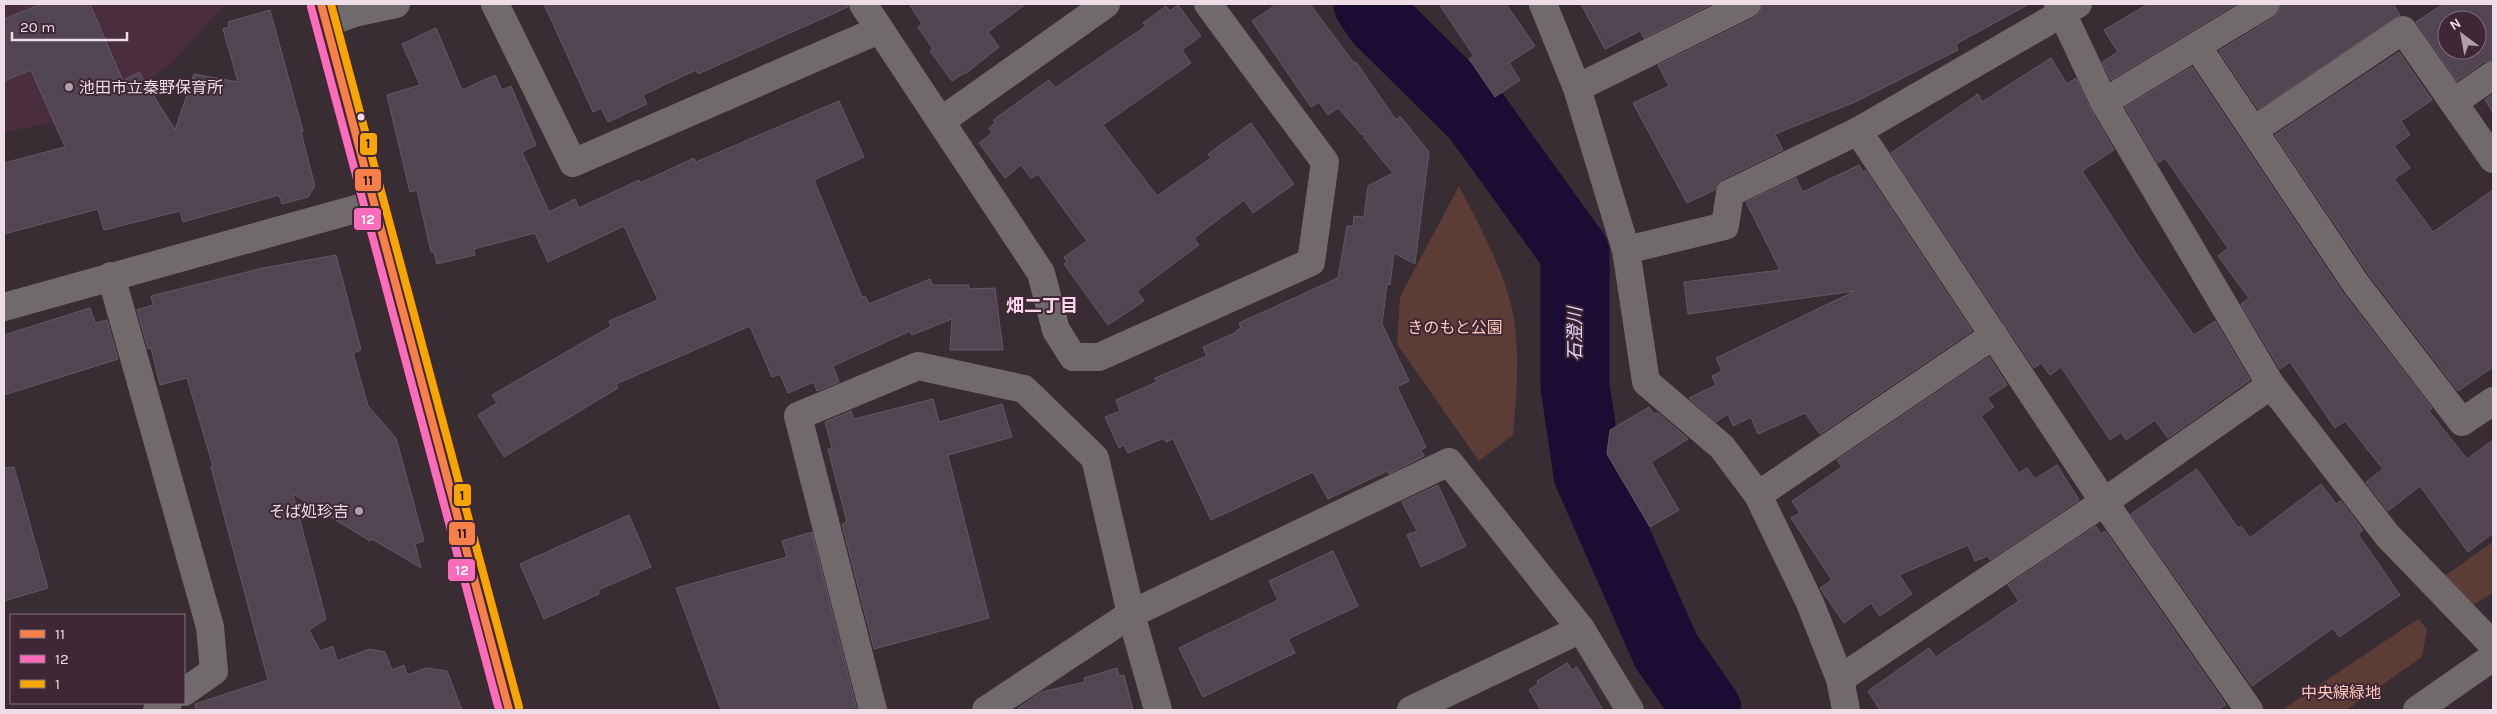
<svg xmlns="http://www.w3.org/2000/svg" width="2497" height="714" font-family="Karla,'Noto Sans JP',sans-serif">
<rect width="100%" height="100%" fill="#392d34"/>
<polygon fill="#4a2e3e" points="4,4 225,4 168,67 102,108 41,125 4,132"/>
<g fill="#5c3d35">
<path d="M1459 186C1478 223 1499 261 1510 301 1521 343 1517 392 1513 435L1479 461 1397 344 1400 297Z"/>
<polygon points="2493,542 2493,593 2468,608 2442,578"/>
<polygon points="2418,619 2427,629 2422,657 2346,710 2282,710"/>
</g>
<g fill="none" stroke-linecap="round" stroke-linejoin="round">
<polyline stroke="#1a0c33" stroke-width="69" points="1368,4 1380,21 1477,117 1575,253 1575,386 1588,474 1666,651 1707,710"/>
</g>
<g fill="#514551" stroke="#625a61" fill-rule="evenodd">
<polygon points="41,4 90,4 123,81 139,72 175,130 194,74 238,82 223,29 229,27 228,22 270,10 303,131 301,132 315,186 308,197 282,204 279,195 183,222 180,211 104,230 98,209 4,234 4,163 65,147 31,70 4,81 4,19"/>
<polygon points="544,4 848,4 848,7 698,74 696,70 643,95 647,104 608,122 601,108 593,112"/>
<polygon points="909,4 1026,4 988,32 999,47 965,74 964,73 952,81 930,51 933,49 918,27 922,24"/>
<polygon points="1277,4 1310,4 1354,63 1356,62 1396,120 1400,116 1429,152 1415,264 1394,253 1390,285 1387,284 1382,324 1409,381 1397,387 1426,447 1421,450 1424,456 1389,474 1387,471 1328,499 1313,472 1211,520 1173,439 1166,442 1164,438 1128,453 1124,445 1119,448 1105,417 1120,411 1116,400 1157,382 1155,378 1207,356 1203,347 1237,332 1236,331 1241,328 1239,323 1338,278 1347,226 1353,226 1354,216 1364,217 1368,186 1393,173 1364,138 1365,133 1362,135 1338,108 1328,115 1319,102 1311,107 1252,21"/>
<polygon points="1439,4 1506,4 1535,46 1509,63 1520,80 1495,97 1469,59 1474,56"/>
<polygon points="1581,4 1712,4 1644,38 1640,31 1605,49"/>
<polygon points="1762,4 2029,4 1956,44 1958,50 1855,102 1775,134 1783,150 1723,179 1715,190 1687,203 1633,103 1669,86 1658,65 1754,18 1760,12"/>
<polygon points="2148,4 2236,4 2111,80 2102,62 2118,52 2104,30"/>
<polygon points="2282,4 2393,4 2400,15 2258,109 2219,51 2274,17 2279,12"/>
<path d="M2443 4H2493V60L2484 62 2457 81 2416 22ZM2447 20H2477V50H2447Z"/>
<polygon points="1178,5 1201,36 1182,50 1191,63 1103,125 1157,196 1211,158 1208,154 1251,123 1294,184 1253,213 1244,200 1194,238 1199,245 1137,291 1144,301 1108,325 1064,264 1067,262 1064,257 1087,241 1038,174 1031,178 1021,165 1005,178 979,143 992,133 989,128 995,123 993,120 1049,80 1055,88 1146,26 1143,23 1166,6 1170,11"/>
<polygon points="436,28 462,90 495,75 502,90 511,86 536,145 522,152 549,212 575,199 579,208 639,180 640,183 694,158 696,162 839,101 864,157 814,180 862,297 865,296 869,304 930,279 933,285 969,285 969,289 995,288 1003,350 950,350 952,319 912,335 910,331 833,366 839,382 817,391 814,382 788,393 780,374 772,377 750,326 616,384 618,388 504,457 478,415 497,403 492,395 611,326 609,321 658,300 624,226 548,262 535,233 474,249 475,255 437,264 434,252 431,252 417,190 410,192 387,95 420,85 402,44"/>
<polygon points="2399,52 2432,100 2401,121 2410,135 2394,146 2410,168 2394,179 2433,232 2493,190 2493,367 2458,391 2369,275 2275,135"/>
<polygon points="2051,58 2067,84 2076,78 2091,110 2114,150 2082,171 2135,252 2194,335 2215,321 2250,380 2168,438 2155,420 2126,440 2121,432 2110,440 2061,367 2050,375 2041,363 2034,368 1891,153 1978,94 1982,102"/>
<polygon points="2192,67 2343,293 2432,408 2429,411 2467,459 2493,440 2493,533 2468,552 2420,486 2388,511 2366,482 2383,469 2345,421 2335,428 2290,362 2280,369 2241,304 2249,298 2218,256 2228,248 2165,158 2158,163 2125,107"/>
<polygon points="2493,94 2493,113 2485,100"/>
<polygon points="1859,165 1863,172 1865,170 1972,331 1820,434 1805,413 1758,434 1751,417 1733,426 1728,414 1716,422 1689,398 1716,385 1712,376 1722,371 1716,358 1855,291 1688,314 1684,282 1780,270 1746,202 1796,178 1803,192"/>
<polygon points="336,255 361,350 353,353 368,406 396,438 424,541 415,544 421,568 372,539 370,541 293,494 326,619 309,630 320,651 333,646 337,661 370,649 385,652 392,670 404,665 407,675 426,668 447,671 462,710 196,710 195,704 268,680 211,467 213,466 187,378 160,385 151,348 148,349 137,310 153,305 151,296 263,268"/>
<polygon points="90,308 95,323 107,320 118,359 4,395 4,335"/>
<polygon points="1989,357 2007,385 1987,398 1994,407 1981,416 2019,473 2027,468 2035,479 2057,465 2079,500 1990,560 1988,556 1975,561 1968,545 1899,575 1912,594 1880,616 1871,603 1844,623 1820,588 1832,580 1791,518 1800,513 1792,501 1842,467 1837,460"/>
<polygon points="933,399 939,422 1002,404 1012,437 948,455 989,618 874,649 842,524 847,522 828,449 832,448 825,422 851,411 854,419"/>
<polygon points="1649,407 1654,414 1658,413 1688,439 1651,462 1679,510 1650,527 1607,454 1610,430"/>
<polygon points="14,467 48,588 4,601 4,468"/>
<polygon points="2197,469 2238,528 2241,526 2250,538 2321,484 2336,504 2341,501 2363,530 2358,534 2400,595 2339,637 2333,628 2252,686 2131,514"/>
<polygon points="1438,485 1466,546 1421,567 1407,535 1417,531 1402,502"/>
<polygon points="629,515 651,567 598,590 599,594 544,619 520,564"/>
<polygon points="2096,526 2101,534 2105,531 2226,705 2218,710 1880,710 1868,691 1929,648 1936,657 2019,601 2008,585"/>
<polygon points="812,532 857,710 721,710 676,588 787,557 782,541"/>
<polygon points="1333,551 1358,606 1288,639 1295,653 1203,697 1179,648 1278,600 1269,581"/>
<polygon points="1567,663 1572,670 1577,667 1603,710 1541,710 1529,690 1538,684 1537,681"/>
<polygon points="1117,668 1119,676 1124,675 1133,710 1016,710 1041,692 1085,682 1084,678"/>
</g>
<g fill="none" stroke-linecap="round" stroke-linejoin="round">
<g stroke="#706a6c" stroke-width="28">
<polyline points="321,4 509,710"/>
<polyline points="495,4 573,163 879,30"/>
<polyline points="863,4 1041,273 1056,330 1073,357 1099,357 1311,262 1325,162 1208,4"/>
<polyline points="1543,4 1577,88 1626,250 1725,226 1730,193 1858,131 2078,4"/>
<polyline points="2058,4 2104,102 2271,385 2387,535 2493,645"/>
<polyline points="327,23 354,13 396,4"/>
<polyline points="2197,46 2356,284 2462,422 2493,401"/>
<polyline points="1577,88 1747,4"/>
<polyline points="2104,102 2266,4"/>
<polyline points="2454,102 2493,75"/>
<polyline points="941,121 1106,4"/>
<polyline points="2254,130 2403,30 2493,159"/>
<polyline points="1858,131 2104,502 2249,710"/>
<polyline points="1626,250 1646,382 1722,447 1758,495 1810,603 1840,679 1846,710"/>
<polyline points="111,276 210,627 214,671 184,692"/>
<polyline points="4,307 374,204"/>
<polyline points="1758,495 1994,335"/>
<polyline points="1840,679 2104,502 2271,385"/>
<polyline points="157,710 168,703"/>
<polyline points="873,710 798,416 918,366 1024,389 1095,458 1131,614 1158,710"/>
<polyline points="986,710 1131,614 1449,462 1581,629 1630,710"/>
<polyline points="1411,710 1581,629"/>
<polyline points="2417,710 2493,657"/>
</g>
<g stroke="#3f2735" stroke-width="11">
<polyline id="bus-1" points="321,4 509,710"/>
</g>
<g stroke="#3f2735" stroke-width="11">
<polyline id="bus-2" points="311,7 499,710"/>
</g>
<g stroke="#3f2735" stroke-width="11">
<polyline id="bus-3" points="331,4 519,707"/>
</g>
<use href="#bus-1" stroke="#f78048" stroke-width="8"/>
<use href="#bus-2" stroke="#fb6dba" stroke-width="8"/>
<use href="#bus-3" stroke="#f7a600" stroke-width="8"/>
</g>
<g fill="#af9fa8" stroke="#3f2735" stroke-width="2">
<circle cx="69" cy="87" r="5"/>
<circle cx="359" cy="511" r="5"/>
</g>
<circle fill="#eedde6" stroke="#3f2735" stroke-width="2" cx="361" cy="117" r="4.5"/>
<g text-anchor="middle" stroke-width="4" stroke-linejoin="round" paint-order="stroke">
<g font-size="16" fill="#eedde6" stroke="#3f2735" text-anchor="start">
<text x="79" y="93">池田市立秦野保育所</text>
<text x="349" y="517" text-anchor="end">そば処珍吉</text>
</g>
<g font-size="16" fill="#ffc8ba" stroke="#3f2735">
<text x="1455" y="333">きのもと公園</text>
<text x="2341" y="698">中央線緑地</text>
</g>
<g font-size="18" font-weight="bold" fill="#f9d9eb" stroke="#3f2735">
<text x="1042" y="312">畑二丁目</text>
</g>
<g font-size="18" font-style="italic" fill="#dfdafa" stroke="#3f2735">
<text transform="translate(1575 334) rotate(-90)" y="6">石澄川</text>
</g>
</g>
<g stroke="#3f2735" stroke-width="2">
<rect x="359" y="132" width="19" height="24" rx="5" fill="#f7a600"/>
<rect x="354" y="168" width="28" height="24" rx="5" fill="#f78048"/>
<rect x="353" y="207" width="29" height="24" rx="5" fill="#fb6dba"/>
<rect x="453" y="483" width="19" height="24" rx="5" fill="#f7a600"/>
<rect x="448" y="521" width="28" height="25" rx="5" fill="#f78048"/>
<rect x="447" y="558" width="29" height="24" rx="5" fill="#fb6dba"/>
</g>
<g font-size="14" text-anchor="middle" font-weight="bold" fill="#fff">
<text x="368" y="224">12</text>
<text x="462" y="575">12</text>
</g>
<g font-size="14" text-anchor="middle" font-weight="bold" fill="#111">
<text x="368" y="148">1</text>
<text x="368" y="185">11</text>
<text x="462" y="500">1</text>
<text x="462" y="538">11</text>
</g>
<rect width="2497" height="714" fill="none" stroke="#eedde6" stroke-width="10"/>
<rect x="10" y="614" width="175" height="90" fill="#3f2735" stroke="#85707c"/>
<rect x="20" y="630" width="25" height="8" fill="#f78048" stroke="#85707c"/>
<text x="55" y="639" font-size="15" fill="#eedde6">11</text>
<rect x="20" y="655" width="25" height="8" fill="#fb6dba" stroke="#85707c"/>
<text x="55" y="664" font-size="15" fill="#eedde6">12</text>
<rect x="20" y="680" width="25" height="8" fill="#f7a600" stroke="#85707c"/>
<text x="55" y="689" font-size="15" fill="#eedde6">1</text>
<g transform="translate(2462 35) rotate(328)"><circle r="24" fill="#3f2735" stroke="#85707c"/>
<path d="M0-4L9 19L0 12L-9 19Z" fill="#af9fa8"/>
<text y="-8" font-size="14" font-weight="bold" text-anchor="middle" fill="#eedde6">N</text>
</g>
<path d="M12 32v8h115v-8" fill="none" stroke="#eedde6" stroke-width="2.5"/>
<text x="20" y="32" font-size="15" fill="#eedde6" stroke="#3f2735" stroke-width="4" paint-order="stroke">20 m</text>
</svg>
